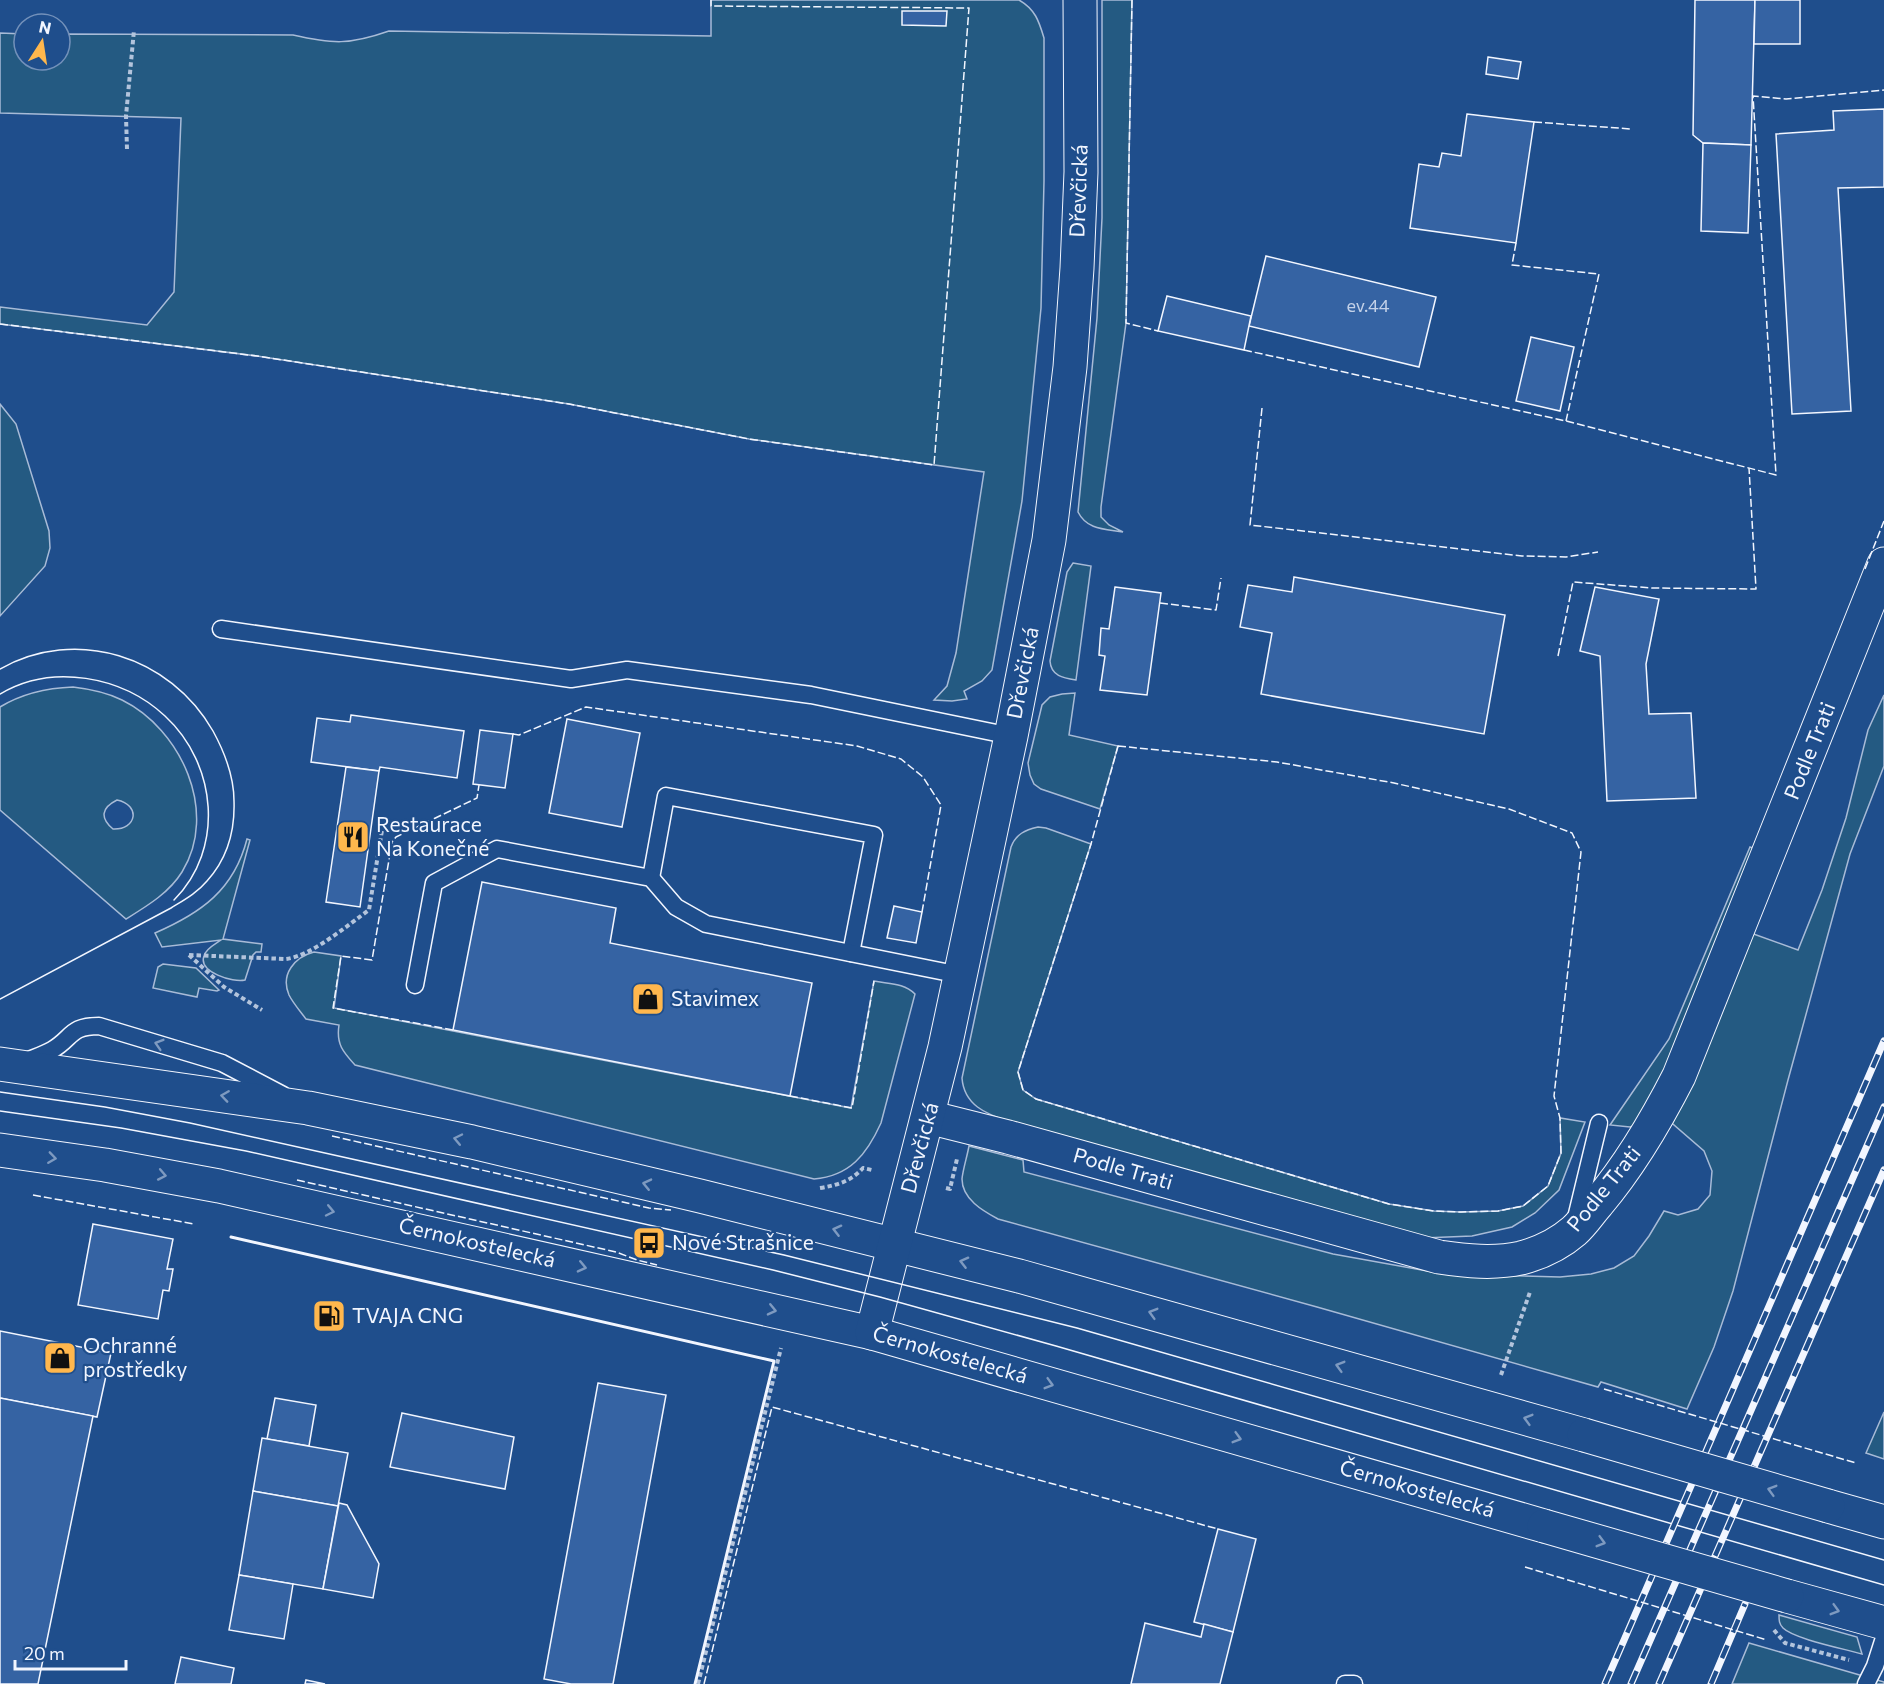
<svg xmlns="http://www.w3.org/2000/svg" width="1884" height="1684" font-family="Commissioner,sans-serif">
<rect width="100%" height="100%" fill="#1f4e8c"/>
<g fill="#245a82" stroke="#a8bbd7" stroke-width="1.5" fill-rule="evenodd">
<path d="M711 0H1019C1035 9 1039 21 1044 38V181L1041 308 1022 501 992 670 982 681 964 691 967 699 952 701 934 700 947 686 956 653 984 472 749 439 569 404 257 356 0 324V307L147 325 174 292 181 118 0 113V33L24 34V60H60V34L293 35C333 44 349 45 389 31L711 36Z"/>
<path d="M1102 0H1132L1126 323 1101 507V517L1109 525 1123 532C1105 529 1087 530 1078 512L1097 318 1102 218Z"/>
<polygon points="0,404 16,424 49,531 50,548 45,566 0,616"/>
<path d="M1073 563 1091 566 1076 680C1063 678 1051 676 1050 661L1067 572Z"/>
<path d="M73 687C90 689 106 692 122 700 181 729 219 812 182 872 169 893 147 906 126 919L0 810V707C23 693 46 688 73 687ZM117 800C141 805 137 830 113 829 100 818 101 808 117 800Z"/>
<polygon points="1075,693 1069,735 1118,746 1100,809 1041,789 1034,784 1030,775 1028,763 1042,705 1050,697 1062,694"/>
<path d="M1884 695V766L1850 854 1788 1080 1733 1291 1714 1347 1687 1409 1601 1382 1598 1387 1317 1307 998 1219C983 1211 962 1199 962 1179 963 1169 967 1157 969 1146L1023 1160 1024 1172 1333 1254 1444 1274 1560 1277 1591 1274 1614 1268 1634 1256 1649 1236 1664 1211 1678 1215 1698 1209 1710 1195 1712 1171 1704 1151 1666 1118 1748 932 1798 950 1822 890 1846 818 1868 730Z"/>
<path d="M1038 827 1046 828 1091 844 1018 1072 1023 1090 1036 1099 1389 1204 1434 1211 1461 1212 1498 1211 1523 1206 1548 1186 1561 1153 1560 1118 1585 1122 1559 1190 1535 1213 1512 1227 1472 1236 1423 1238 1008 1121C986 1114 964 1105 962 1078L1011 847C1016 834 1025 830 1038 827Z"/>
<path d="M247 839 250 840 223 939 262 944 261 952H256L253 955 245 980C233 983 198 972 204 956 206 948 216 944 221 940L162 947 155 933C201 913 234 890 247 839Z"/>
<polygon points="1750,847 1758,850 1685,1043 1639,1124 1630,1127 1610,1125 1669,1039"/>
<path d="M314 952 341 956 334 1008 851 1108 874 981C890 984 904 983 915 994L881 1123C867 1154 850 1176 814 1179L355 1065C343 1052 336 1044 339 1025L306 1019C300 1011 293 1003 289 995 280 974 295 957 314 952Z"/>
<polygon points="163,964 196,968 219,990 217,991 199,988 197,997 153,988 158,967"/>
<polygon points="1884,1412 1884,1459 1866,1453"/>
<path d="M1779 1615 1857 1637 1862 1654C1845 1649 1794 1639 1783 1628 1779 1624 1779 1620 1779 1615Z"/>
<polygon points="1749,1643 1884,1682 1884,1684 1732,1684"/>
</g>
<g fill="#3563a3" stroke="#f2f6ff" stroke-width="1.5">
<polygon points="1695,0 1755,0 1751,145 1703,143 1693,135"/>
<polygon points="1755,0 1800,0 1800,44 1754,44"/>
<polygon points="902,11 947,11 946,26 902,25"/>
<polygon points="1488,57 1521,62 1518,79 1486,74"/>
<polygon points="1884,109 1884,187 1838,188 1851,411 1792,414 1776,134 1834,130 1833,111"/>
<polygon points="1467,114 1534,122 1516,243 1410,228 1419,164 1439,167 1442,153 1461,156"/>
<polygon points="1703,143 1751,145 1748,233 1701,231"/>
<polygon points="1266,256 1436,297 1419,367 1249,326"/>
<polygon points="1167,296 1251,316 1244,350 1158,331"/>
<polygon points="1531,337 1574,347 1560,411 1516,401"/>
<polygon points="1294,577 1505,615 1484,734 1261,694 1272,633 1240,627 1248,585 1292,592"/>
<polygon points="1115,587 1161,593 1147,695 1100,690 1105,656 1099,655 1101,628 1109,629"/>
<polygon points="1595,587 1659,599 1646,664 1649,714 1691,713 1696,798 1607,801 1600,656 1580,651"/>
<polygon points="351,715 464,731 457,778 380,767 379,771 311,762 317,718 350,722"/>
<polygon points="567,719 640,733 622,827 549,813"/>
<polygon points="480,730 513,734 505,788 473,784"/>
<polygon points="346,767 379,771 360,907 326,902"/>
<polygon points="482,882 616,908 610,943 812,983 790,1096 453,1030"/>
<polygon points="894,906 922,912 916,943 887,938"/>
<polygon points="93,1224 173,1239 167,1269 173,1269 169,1291 163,1290 158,1319 78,1305"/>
<polygon points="0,1331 111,1353 97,1417 0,1398"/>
<polygon points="598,1383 666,1395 613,1684 571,1684 544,1679"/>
<polygon points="0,1398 93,1416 38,1684 0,1684"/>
<polygon points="275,1398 316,1405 309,1446 267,1439"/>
<polygon points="402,1413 514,1437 505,1489 390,1467"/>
<polygon points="262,1438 348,1453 338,1506 253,1491"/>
<polygon points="253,1491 338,1506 323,1589 239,1575"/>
<polygon points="339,1503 347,1505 379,1564 373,1598 323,1589"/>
<polygon points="1218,1529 1256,1539 1233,1632 1194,1622"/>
<polygon points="239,1575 293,1584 284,1639 229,1630"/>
<polygon points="1145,1623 1201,1637 1204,1624 1233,1632 1220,1684 1131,1684"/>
<polygon points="181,1657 234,1668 231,1684 175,1684"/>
<polygon points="306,1680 325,1684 305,1684"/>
</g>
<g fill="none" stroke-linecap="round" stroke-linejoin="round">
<g stroke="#f2f6ff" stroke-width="19">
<g id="lane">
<polyline points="221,629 571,679 627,670 811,695 1011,736"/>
<polyline points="651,878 666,796 874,835 851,953"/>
<polyline points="415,985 434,883 497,849 651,878 676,907 706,924 960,975"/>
<path d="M24 1062C33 1058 43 1055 52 1050 73 1038 69 1026 99 1026L222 1063 283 1095"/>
<polyline points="1576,1218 1599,1123"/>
<polyline points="1345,1684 1354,1684"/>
<polyline points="1866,1684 1875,1666 1884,1638"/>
</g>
</g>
<g stroke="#f2f6ff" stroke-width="35">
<path id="street" d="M928 1117 1008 1137 1439 1257C1466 1261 1494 1264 1521 1258 1540 1253 1559 1244 1574 1231 1583 1223 1590 1212 1598 1203 1631 1164 1656 1121 1679 1076L1884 564"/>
</g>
<g stroke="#f2f6ff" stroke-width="35">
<g id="secondary">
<polyline points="0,1064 308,1108 472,1142 700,1196 1019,1276 1584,1435"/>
<polyline points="0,1150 105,1165 219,1186 872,1333 1544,1526"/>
<polyline points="872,1333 945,1047 1011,736 1049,540 1070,367 1077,268 1081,172 1080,0"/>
<polyline points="1828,1506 1884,1522"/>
<polyline points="1787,1596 1884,1623"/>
</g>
</g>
<g stroke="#b3c4dc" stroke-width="4" stroke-dasharray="4.5 3" stroke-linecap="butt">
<polyline points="127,149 126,116 134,30"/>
<path d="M189 955 286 959C311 956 348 925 369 910L384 818"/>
<polyline points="189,955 224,987 262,1010"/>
<path d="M820 1188C838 1185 851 1181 863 1168L872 1170"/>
<polyline points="946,1188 950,1189 957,1159"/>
<polyline points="1501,1375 1530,1292"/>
<polyline points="1774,1630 1785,1643 1849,1660"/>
<polyline points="698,1684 781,1348"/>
</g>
<use href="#lane" stroke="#1f4e8c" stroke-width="16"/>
<use href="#street" stroke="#1f4e8c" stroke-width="33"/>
<use href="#secondary" stroke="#1f4e8c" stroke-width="33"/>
<g stroke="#f2f6ff" stroke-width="1.5">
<path d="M0 669C76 626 170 656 213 731 225 753 234 776 234 801 235 830 227 859 207 881 197 893 184 900 171 908L0 999"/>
<path d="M0 694C52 663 122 676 165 716 217 764 225 849 174 900"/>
<polyline points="0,1092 105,1107 190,1123 784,1255 1077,1328 1884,1560"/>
<polyline points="0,1111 121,1128 246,1151 773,1270 880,1297 1056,1346 1884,1585"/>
</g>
<g stroke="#f2f6ff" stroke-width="7">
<g id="rail">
<polyline points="1605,1684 1884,1041"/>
<polyline points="1631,1684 1884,1107"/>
<polyline points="1659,1684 1884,1170"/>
<polyline points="1711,1684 1745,1604"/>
</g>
</g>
<use href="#rail" stroke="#1f4e8c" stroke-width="4.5" stroke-dasharray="14" stroke-linecap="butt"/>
<g stroke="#f2f6ff" stroke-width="35" stroke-linecap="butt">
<g id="secondary-bridge">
<polyline points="1584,1435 1828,1506"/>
<polyline points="1544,1526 1787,1596"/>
</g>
</g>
<use href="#secondary-bridge" stroke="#1f4e8c" stroke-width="33"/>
<g stroke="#f2f6ff" stroke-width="1.5" stroke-dasharray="8 3" stroke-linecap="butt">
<polyline points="1132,0 1126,323 1158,331"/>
<polyline points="1534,122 1631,129"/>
<polyline points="1516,243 1512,265 1599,274 1566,421"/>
<polyline points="0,324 257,356 569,404 749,439 934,465 969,8 711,6 711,0"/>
<polyline points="1244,350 1566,421 1776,475 1753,96 1786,99 1884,90"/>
<polyline points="1262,408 1250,525 1522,556 1566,557 1598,552"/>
<polyline points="1865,569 1884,521"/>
<polyline points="1160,603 1216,610 1221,578"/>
<polyline points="1558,656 1573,582 1652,588 1756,589 1749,468"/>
<polyline points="513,734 519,735 586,707 857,746 901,759 923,777 941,805 922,912"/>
<polygon points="1118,746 1277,762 1394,783 1509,809 1572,833 1581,852 1554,1096 1560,1118 1561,1153 1548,1186 1523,1206 1498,1211 1461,1212 1434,1211 1389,1204 1036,1099 1023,1090 1018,1072 1091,844"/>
<polyline points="453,1030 333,1008 341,956 372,960 392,842 396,837 477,798 479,785"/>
<polyline points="790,1096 852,1108 874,981"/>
<polyline points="332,1136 649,1208 671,1210"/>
<polyline points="297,1180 616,1252 637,1260 657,1265"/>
<polyline points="33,1195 194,1224"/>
<polyline points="1604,1389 1856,1463"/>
<polyline points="1525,1567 1767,1640"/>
<polyline points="704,1684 772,1407 1218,1529"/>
</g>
<polyline stroke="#f2f6ff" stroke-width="3" points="231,1237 774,1361 695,1684"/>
</g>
<defs><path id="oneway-chevron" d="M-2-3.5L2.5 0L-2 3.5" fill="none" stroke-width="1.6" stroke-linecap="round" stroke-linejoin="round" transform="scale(1.5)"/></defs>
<g stroke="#7e9ac0">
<use href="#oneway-chevron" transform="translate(159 1044) rotate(-163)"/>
<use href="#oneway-chevron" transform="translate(225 1096) rotate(-172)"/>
<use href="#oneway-chevron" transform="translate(458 1139) rotate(-168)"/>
<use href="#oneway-chevron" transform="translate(52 1158) rotate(8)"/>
<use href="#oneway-chevron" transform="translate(162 1175) rotate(11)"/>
<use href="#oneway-chevron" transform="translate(647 1184) rotate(-167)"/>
<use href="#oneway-chevron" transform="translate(330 1211) rotate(12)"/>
<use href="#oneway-chevron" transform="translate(837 1230) rotate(-166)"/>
<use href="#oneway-chevron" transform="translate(964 1262) rotate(-166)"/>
<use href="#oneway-chevron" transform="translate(582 1267) rotate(13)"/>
<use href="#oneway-chevron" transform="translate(772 1310) rotate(13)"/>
<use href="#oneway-chevron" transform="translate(1153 1313) rotate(-164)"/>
<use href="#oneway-chevron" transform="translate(1340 1366) rotate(-164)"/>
<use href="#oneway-chevron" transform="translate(1049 1384) rotate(16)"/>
<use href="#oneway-chevron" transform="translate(1528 1419) rotate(-164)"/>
<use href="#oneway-chevron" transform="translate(1237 1438) rotate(16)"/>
<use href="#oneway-chevron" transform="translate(1772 1490) rotate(-164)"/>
<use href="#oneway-chevron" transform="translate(1601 1542) rotate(16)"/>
<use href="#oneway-chevron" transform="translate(1835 1610) rotate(16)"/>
</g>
<defs>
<g id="restaurant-square" transform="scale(1.725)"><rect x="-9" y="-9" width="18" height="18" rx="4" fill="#ffb74d" stroke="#1f4e8c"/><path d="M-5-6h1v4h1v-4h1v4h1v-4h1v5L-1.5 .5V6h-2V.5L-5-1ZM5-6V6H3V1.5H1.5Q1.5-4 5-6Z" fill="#111"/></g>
<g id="shop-square" transform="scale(1.725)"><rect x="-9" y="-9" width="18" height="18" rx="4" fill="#ffb74d" stroke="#1f4e8c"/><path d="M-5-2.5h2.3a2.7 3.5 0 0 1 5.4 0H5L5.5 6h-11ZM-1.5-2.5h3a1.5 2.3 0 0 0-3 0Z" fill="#111"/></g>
<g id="bus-square" transform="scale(1.725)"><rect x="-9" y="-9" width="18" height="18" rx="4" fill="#ffb74d" stroke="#1f4e8c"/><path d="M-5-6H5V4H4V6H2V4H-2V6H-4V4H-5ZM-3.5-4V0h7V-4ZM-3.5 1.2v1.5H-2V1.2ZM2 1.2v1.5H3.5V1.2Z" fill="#111"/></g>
<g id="fuel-square" transform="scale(1.725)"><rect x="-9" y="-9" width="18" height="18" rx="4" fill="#ffb74d" stroke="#1f4e8c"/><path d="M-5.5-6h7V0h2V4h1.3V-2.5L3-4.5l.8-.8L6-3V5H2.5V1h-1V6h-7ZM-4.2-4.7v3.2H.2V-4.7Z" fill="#111"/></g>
</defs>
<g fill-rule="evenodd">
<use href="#restaurant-square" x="353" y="837"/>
<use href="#shop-square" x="648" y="999"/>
<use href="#bus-square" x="649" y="1243"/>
<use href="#fuel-square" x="329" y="1316"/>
<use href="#shop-square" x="60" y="1358"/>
</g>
<g text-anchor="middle" stroke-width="4.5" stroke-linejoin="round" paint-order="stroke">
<g font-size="18" fill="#c3d1e8">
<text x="1368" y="312">ev.44</text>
</g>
<g font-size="21" fill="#f2f6ff" stroke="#1f4e8c">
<text transform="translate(1079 191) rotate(-88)" y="7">Dřevčická</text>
<text transform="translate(1023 673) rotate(-79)" y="7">Dřevčická</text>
<text transform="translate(1810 751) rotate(-68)" y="7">Podle Trati</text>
<text transform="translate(920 1148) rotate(-75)" y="7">Dřevčická</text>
<text transform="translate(1123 1169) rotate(16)" y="7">Podle Trati</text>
<text transform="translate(1604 1189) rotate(-51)" y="7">Podle Trati</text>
<text transform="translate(477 1243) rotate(13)" y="7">Černokostelecká</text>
<text transform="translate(950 1355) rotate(16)" y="7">Černokostelecká</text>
<text transform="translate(1417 1489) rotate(16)" y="7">Černokostelecká</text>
</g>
<g font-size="21" fill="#f2f6ff" stroke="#1f4e8c" text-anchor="start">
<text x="376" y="832">Restaurace<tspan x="376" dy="24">Na Konečné</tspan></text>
<text x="671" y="1006">Stavimex</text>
<text x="672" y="1250">Nové Strašnice</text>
<text x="352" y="1323">TVAJA CNG</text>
<text x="83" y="1353">Ochranné<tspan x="83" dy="24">prostředky</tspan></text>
</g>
</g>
<g transform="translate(42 42) rotate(12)"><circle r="28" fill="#1f4e8c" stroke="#7391ba" stroke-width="1.5"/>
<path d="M0-4.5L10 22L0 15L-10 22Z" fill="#ffb74d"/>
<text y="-9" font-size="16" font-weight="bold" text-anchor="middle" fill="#f2f6ff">N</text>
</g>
<path d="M15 1660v9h111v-9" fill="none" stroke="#f2f6ff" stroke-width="3"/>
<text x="24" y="1660" font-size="18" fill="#f2f6ff" stroke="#1f4e8c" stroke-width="4.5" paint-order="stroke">20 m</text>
</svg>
